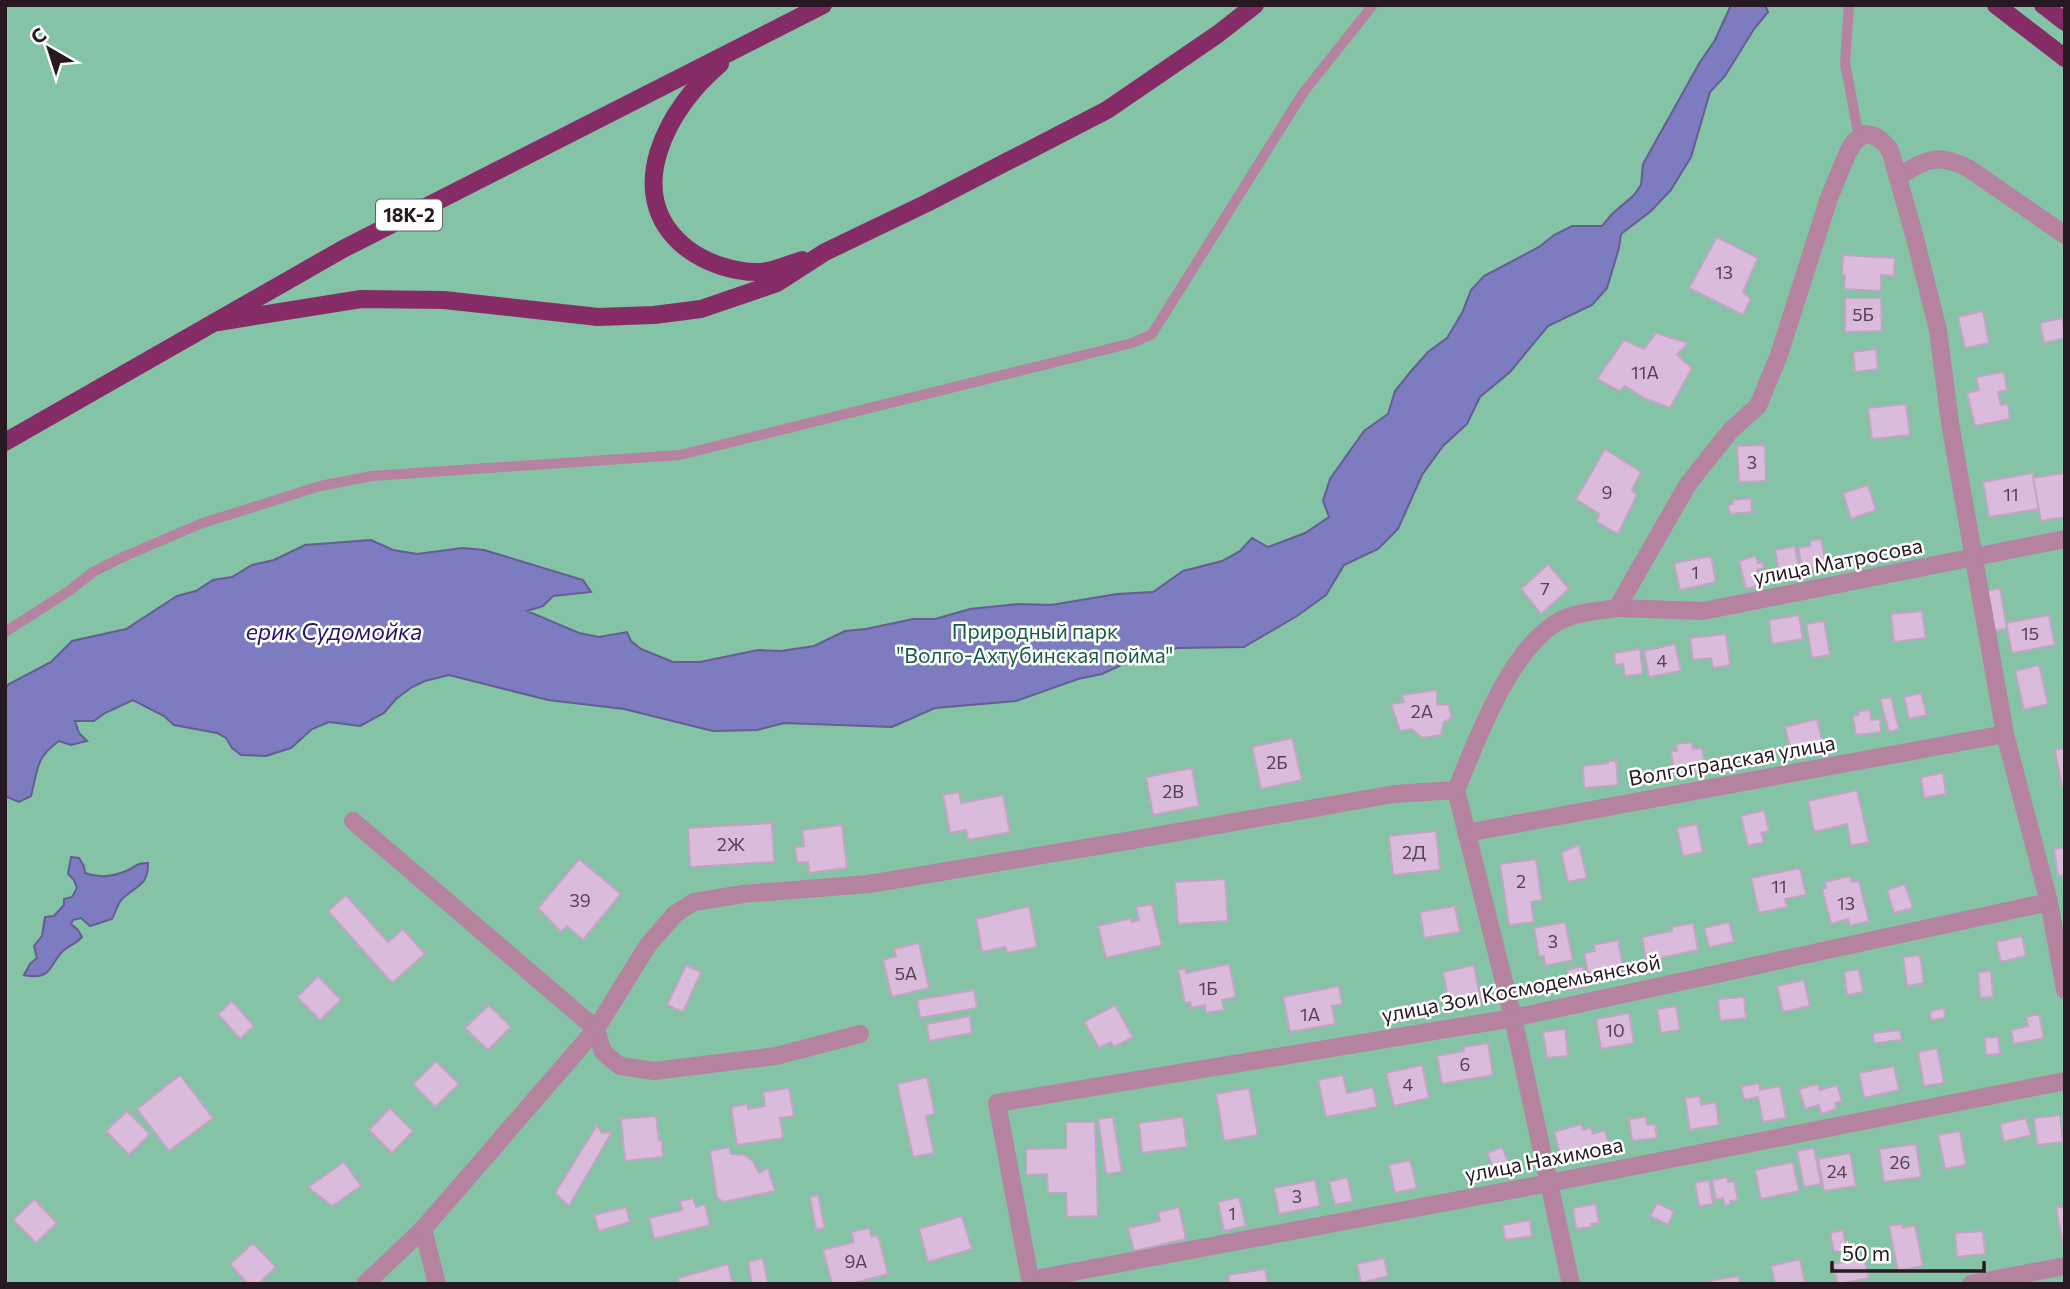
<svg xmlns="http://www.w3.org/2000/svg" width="2070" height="1289" font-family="Commissioner,sans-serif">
<rect width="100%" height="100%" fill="#ffd5ec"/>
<rect fill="#85c3a6" x="5" y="5" width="2060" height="1279"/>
<g fill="#7e7cc1" stroke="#645e91" stroke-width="2">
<path d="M1731 5H1765L1768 12 1754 29 1725 76 1710 92 1691 157 1671 190 1651 211 1621 234 1619 248 1607 288 1592 305 1548 326 1510 372 1480 397 1467 424 1443 446 1422 475 1398 529 1378 549 1344 565 1326 595 1297 616 1244 647 1177 648 1148 659 1130 661 1102 674 1078 679 1016 701 935 708 892 727 784 723 757 730 713 731 624 709 548 700 449 675 425 681 412 687 396 699 384 713 360 726 329 722 312 729 291 748 266 756 241 755 232 748 226 738 217 733 174 725 164 716 133 700 105 713 94 721H75L79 733 87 741 71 745 59 741C35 758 38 770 31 796L19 802 5 796V688L9 684 51 662 72 641 126 629 177 596 196 591 213 580 232 577 252 565 274 560 305 545 371 540 393 550 417 554 462 548 484 550 583 580 591 592 553 596 543 606 527 611 579 633 599 637 627 632 631 641 641 649 673 662H700L758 650 781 651 814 646 845 631 866 629 913 619H935L970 609 1018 604 1051 605 1117 594 1153 592 1183 571 1222 561 1240 551 1252 538 1268 547 1305 533 1329 517 1323 501 1330 479 1364 431 1388 414 1395 391 1412 370 1428 352 1447 338 1462 313 1471 290 1484 276 1539 247 1554 235 1572 226H1602L1612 214 1634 195 1641 185 1643 164 1700 62 1715 40Z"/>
<path d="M71 857 79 858 84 866 85 873C98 878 112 877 126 871 137 867 134 863 148 863 148 886 137 885 122 899 118 903 115 913 112 919L90 926 81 918 73 920 71 924 78 930 82 937C76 944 69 945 63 951 49 964 53 981 24 975L30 964 37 958 34 946 42 936 45 917 54 916 64 905V899L72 897 77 888 74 880 68 874Z"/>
</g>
<g fill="#dabbdc" stroke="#c2a5c4" stroke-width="2">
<polygon points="1717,237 1758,258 1743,292 1751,299 1743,315 1689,288"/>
<polygon points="1843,255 1895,258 1894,276 1881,275 1881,291 1844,289 1845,275 1842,275"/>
<polygon points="1845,298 1881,298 1882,331 1845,332"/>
<polygon points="1983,311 1989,343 1965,348 1958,317"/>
<polygon points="2062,318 2065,338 2044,343 2040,323"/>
<polygon points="1656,333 1688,343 1677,355 1692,368 1670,408 1644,398 1625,386 1619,391 1597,379 1624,340 1644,349"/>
<polygon points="1876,349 1878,369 1855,372 1853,352"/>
<polygon points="2004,372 2007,390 1998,392 2001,405 2008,404 2010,419 1975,426 1967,393 1979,390 1976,377"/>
<polygon points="1906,404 1910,435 1872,439 1868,408"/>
<polygon points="1765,445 1766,481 1739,482 1737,446"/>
<polygon points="1605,449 1641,472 1632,490 1637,495 1618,534 1597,522 1599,514 1576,499"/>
<polygon points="2033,473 2039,509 1989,517 1983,482"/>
<polygon points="2064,473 2065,517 2041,521 2033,478"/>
<polygon points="1868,485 1876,510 1851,519 1843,493"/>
<polygon points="1751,498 1752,512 1730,514 1728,505 1733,504 1733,500"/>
<polygon points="1821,539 1826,565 1803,570 1798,548 1810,546 1810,541"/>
<polygon points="1795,546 1800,574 1780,578 1775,550"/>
<polygon points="1711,556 1716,582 1680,590 1674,563"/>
<polygon points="1756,556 1758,563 1762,562 1764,568 1757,570 1760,586 1746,589 1739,561"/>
<polygon points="1548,564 1569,589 1541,614 1521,589"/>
<polygon points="2000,588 2007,629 1993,631 1986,591"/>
<polygon points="1922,611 1926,638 1894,642 1891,614"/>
<polygon points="1799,615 1803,639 1772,644 1769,620"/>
<polygon points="2049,615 2055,645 2012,653 2006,623"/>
<polygon points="1824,621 1830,655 1812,658 1806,624"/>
<polygon points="1726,634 1730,665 1713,668 1711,658 1693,660 1690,638"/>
<polygon points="1675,644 1681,671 1649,677 1644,651"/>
<polygon points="1640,649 1643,674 1625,676 1623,664 1615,665 1614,653"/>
<polygon points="2039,665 2048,704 2024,710 2015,671"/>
<polygon points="1437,690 1437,705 1448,704 1452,718 1444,722 1441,735 1422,738 1412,729 1400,731 1391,704 1404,702 1402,695"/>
<polygon points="1921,693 1927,715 1909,719 1904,697"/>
<polygon points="1891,697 1899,729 1889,732 1880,699"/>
<polygon points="1870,710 1871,720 1880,719 1881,732 1856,735 1853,716 1859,715 1858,711"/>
<polygon points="1817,719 1823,744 1791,752 1785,727"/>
<polygon points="1292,738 1302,780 1261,789 1252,747"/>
<polygon points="1692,742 1693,749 1702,748 1706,770 1675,775 1671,751 1677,751 1676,744"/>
<polygon points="2065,748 2065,787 2062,787 2055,750"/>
<polygon points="1608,761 1616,761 1618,785 1584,788 1583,766 1608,763"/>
<polygon points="1192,768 1199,806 1153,815 1146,777"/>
<polygon points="1943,773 1946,794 1924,798 1921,777"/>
<polygon points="1857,790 1869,842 1851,846 1847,824 1814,832 1808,801"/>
<polygon points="959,792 961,803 1003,795 1010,832 968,840 966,830 950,833 943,795"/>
<polygon points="1764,810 1769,831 1761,833 1764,842 1748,846 1741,816"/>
<polygon points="772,823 774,862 690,867 688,828"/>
<polygon points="1697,824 1703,852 1683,856 1677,828"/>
<polygon points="842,825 847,868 809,873 808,862 797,863 795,847 804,846 802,830"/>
<polygon points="1436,831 1440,870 1393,875 1389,836"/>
<polygon points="1579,845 1587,878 1568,882 1561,852"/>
<polygon points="2065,847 2065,875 2058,876 2054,849"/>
<polygon points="579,859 621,894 583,940 567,926 561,932 538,908"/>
<polygon points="1536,859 1542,900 1531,902 1534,922 1509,925 1500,864"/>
<polygon points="1800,868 1806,895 1785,899 1787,907 1759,913 1751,878"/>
<polygon points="1850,876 1852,882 1859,881 1869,921 1850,926 1848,919 1831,924 1822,889 1826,888 1825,882"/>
<polygon points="1225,879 1228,921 1178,924 1175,882"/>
<polygon points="1905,884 1913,908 1894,913 1887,890"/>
<polygon points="346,895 388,942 403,929 425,954 392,983 328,911"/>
<polygon points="1152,904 1162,945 1106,958 1098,926 1132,918 1132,922 1139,920 1136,907"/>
<polygon points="1029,906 1037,947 1007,953 1005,947 982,952 976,919"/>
<polygon points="1455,906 1460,932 1424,938 1420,912"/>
<polygon points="1565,922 1573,960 1545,966 1544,956 1539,957 1534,928"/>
<polygon points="1729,922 1734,942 1709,947 1704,928"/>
<polygon points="1693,923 1698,950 1646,961 1642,937 1672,931 1672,927"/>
<polygon points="2022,936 2026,956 2001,962 1996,942"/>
<polygon points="1618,940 1623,966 1588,973 1584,953 1595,951 1594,945"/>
<polygon points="919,943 929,988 892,997 883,960 896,956 894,949"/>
<polygon points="1920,955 1924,983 1907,986 1903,957"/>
<polygon points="1229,964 1236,997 1222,1000 1224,1010 1206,1013 1205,1005 1191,1008 1190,1002 1185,1003 1178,970 1186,968 1186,973"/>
<polygon points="686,965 701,972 683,1012 667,1005"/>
<polygon points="1474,965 1481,1002 1450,1009 1443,972"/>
<polygon points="1583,966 1587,986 1571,990 1567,970"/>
<polygon points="1859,969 1863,992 1847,995 1844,972"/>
<polygon points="1991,971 1993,997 1980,998 1978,972"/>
<polygon points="318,976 341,1000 320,1020 297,997"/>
<polygon points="1804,980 1810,1006 1783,1012 1777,986"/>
<polygon points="1339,986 1342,1004 1332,1006 1335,1024 1290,1032 1283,997"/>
<polygon points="974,990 977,1008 920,1018 917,1000"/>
<polygon points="1744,997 1746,1018 1720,1021 1718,999"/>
<polygon points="232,1001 254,1026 240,1039 218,1014"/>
<polygon points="489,1005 511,1027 488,1050 465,1028"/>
<polygon points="1115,1005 1133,1037 1114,1047 1111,1042 1099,1048 1084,1022"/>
<polygon points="1676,1006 1680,1030 1661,1033 1657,1009"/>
<polygon points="1944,1008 1945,1018 1931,1020 1930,1011"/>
<polygon points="1629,1013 1634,1043 1601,1049 1596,1019"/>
<polygon points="2039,1014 2044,1038 2014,1044 2011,1030 2028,1026 2026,1017"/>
<polygon points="970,1016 972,1033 929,1041 927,1024"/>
<polygon points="1565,1029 1568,1056 1547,1058 1543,1032"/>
<polygon points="1900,1030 1902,1040 1874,1043 1873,1033"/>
<polygon points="1998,1037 2000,1054 1986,1055 1985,1038"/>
<polygon points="1488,1043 1493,1075 1442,1084 1437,1056 1464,1051 1463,1047"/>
<polygon points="1937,1048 1944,1083 1924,1086 1918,1052"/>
<polygon points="436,1061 459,1084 435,1107 413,1084"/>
<polygon points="1422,1065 1429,1098 1394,1106 1386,1073"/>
<polygon points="1894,1066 1899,1090 1864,1098 1859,1073"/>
<polygon points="180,1075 213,1118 169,1151 137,1109"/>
<polygon points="1343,1075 1347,1093 1373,1087 1377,1107 1326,1117 1318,1080"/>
<polygon points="927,1077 935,1114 926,1116 934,1153 913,1157 897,1084"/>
<polygon points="1759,1083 1760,1090 1780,1086 1786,1118 1763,1122 1758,1097 1744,1100 1741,1087"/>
<polygon points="1818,1084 1820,1090 1837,1085 1842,1101 1835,1103 1837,1109 1821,1114 1819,1105 1805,1109 1799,1089"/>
<polygon points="789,1088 794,1116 780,1118 783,1138 737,1145 731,1107 748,1104 748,1109 765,1106 763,1092"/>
<polygon points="1249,1088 1258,1135 1224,1141 1216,1094"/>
<polygon points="1700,1096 1701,1105 1716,1102 1719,1125 1690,1130 1685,1098"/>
<polygon points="390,1108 413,1131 392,1153 369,1130"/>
<polygon points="127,1111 150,1134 129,1155 106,1131"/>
<polygon points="2060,1115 2063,1142 2037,1145 2034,1118"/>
<polygon points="656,1116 659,1140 662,1140 663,1157 625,1161 621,1119"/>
<polygon points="1113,1117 1122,1172 1106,1174 1098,1119"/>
<polygon points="1183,1117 1187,1147 1142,1153 1139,1123"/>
<polygon points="1646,1117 1647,1125 1655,1124 1657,1138 1632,1141 1629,1119"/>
<polygon points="2026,1118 2031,1135 2004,1142 2000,1124"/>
<polygon points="1066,1122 1095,1122 1098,1216 1067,1217 1066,1193 1048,1193 1047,1174 1026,1175 1026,1149 1066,1148"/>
<polygon points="1581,1124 1583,1130 1591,1127 1593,1134 1605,1130 1611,1153 1586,1159 1584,1152 1561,1158 1554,1132"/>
<polygon points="597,1125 602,1133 612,1132 569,1206 555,1193"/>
<polygon points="1960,1131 1966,1165 1945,1169 1938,1135"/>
<polygon points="1916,1144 1921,1177 1884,1182 1879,1149"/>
<polygon points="729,1147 731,1154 744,1155 753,1161 759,1173 768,1168 775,1191 724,1202 717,1198 710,1151"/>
<polygon points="1502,1147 1510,1166 1495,1172 1487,1153"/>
<polygon points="1814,1148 1821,1184 1804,1187 1797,1151"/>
<polygon points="1850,1153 1856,1186 1824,1191 1818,1159"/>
<polygon points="1410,1160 1417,1188 1395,1193 1389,1165"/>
<polygon points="344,1162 361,1186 332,1206 308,1187"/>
<polygon points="1793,1162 1799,1191 1761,1199 1755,1170"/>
<polygon points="1347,1177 1353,1201 1335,1205 1329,1182"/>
<polygon points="1727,1177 1728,1182 1734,1181 1738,1200 1730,1201 1731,1204 1725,1206 1723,1198 1716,1200 1712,1180"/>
<polygon points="1315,1180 1320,1206 1279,1214 1274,1188"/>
<polygon points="1709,1180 1713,1204 1699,1206 1695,1183"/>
<polygon points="818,1195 825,1228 816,1230 810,1197"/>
<polygon points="1239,1197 1246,1226 1224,1231 1218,1202"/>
<polygon points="693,1198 696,1207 705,1204 710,1225 654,1239 649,1218 682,1210 680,1201"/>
<polygon points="34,1199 57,1223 36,1243 13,1220"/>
<polygon points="1657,1203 1674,1211 1668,1225 1650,1216"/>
<polygon points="1596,1204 1599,1223 1591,1224 1592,1227 1576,1229 1573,1208"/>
<polygon points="2065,1206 2065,1243 2063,1244 2056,1208"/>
<polygon points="626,1207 630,1222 599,1231 594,1215"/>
<polygon points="1179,1207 1186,1239 1134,1251 1128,1228 1160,1221 1158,1212"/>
<polygon points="962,1216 972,1249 928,1262 919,1229"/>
<polygon points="1530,1220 1532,1236 1505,1240 1503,1225"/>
<polygon points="1902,1224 1903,1228 1915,1225 1923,1266 1898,1271 1889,1226"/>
<polygon points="869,1228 872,1237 878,1235 888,1274 850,1284 832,1284 823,1250 854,1242 851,1232"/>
<polygon points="1843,1230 1847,1250 1834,1252 1830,1233"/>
<polygon points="1983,1231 1985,1254 1957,1257 1955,1233"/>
<polygon points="253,1243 276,1267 258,1284 248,1284 230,1264"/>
<polygon points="1864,1257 1869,1278 1838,1284 1833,1264"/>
<polygon points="763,1258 768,1284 752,1284 748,1262"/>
<polygon points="1384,1258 1388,1276 1361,1283 1357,1264"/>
<polygon points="1800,1259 1805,1284 1775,1284 1771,1266"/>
<polygon points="728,1264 733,1284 679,1284 678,1278"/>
<polygon points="1265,1269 1268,1284 1230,1284 1228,1275"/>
<polygon points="1738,1276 1740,1284 1704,1284 1704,1282"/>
</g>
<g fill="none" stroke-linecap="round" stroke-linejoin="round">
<g stroke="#b5829f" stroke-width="10">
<polyline points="1849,5 1845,63 1859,137"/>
<polyline points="5,632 69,591 93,572 123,557 200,524 320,486 372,476 680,455 1132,343 1152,334 1303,93 1373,5"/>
</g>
<g stroke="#b5829f" stroke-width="18">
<path d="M1899 176C1927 159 1938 153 1968 168L2065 235"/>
<polyline points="1617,608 1703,611 2065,539"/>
<polyline points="1456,790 1513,1018 1571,1284"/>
<polyline points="353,821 596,1029 603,1052 620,1066 654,1071 776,1056 860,1034"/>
<polyline points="1466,833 2005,734"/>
<polyline points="1030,1280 1549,1183 2065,1081"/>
<polyline points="365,1284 423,1229"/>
<path d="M437 1284 423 1229 596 1029 648 945 675 914 694 902 743 894 869 884 1127 841 1394 794 1456 790C1478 738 1509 650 1559 621 1576 612 1599 611 1617 608L1688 484 1731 430 1758 406 1779 355 1829 198 1848 152 1854 142 1865 134C1877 135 1882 140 1890 150L1915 238 1938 330 1950 423 2005 734 2049 902 2065 990"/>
<polyline points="1031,1284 997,1103 1513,1018 2049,902"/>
<polyline points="1971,1284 2065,1266"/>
</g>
<g stroke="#852b66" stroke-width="18">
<polyline points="1996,5 2065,58"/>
<polyline points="2043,5 2065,22"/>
<path d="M720 64C668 107 620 194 685 247 705 263 735 273 761 272 774 271 789 264 802 260"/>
<polyline points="218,322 361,299 444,300 598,317 654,315 701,309 777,283 825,252 927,203 1107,110 1218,34 1255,5"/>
<polyline points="5,442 343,249 823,5"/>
</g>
</g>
<g text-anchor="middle" stroke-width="5" stroke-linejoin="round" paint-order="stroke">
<g font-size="18" fill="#544150">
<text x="1724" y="279">13</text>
<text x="1863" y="321">5Б</text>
<text x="1645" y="379">11А</text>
<text x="1752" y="469">3</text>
<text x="1607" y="499">9</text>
<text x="2011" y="501">11</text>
<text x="1695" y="579">1</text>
<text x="1545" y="595">7</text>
<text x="2030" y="640">15</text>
<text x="1662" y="667">4</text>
<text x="1422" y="718">2А</text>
<text x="1277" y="769">2Б</text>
<text x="1173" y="798">2В</text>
<text x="731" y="851">2Ж</text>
<text x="1414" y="859">2Д</text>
<text x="1521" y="888">2</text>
<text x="1779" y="893">11</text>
<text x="580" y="907">39</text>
<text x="1846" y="910">13</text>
<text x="1553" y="948">3</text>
<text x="906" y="980">5А</text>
<text x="1208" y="995">1Б</text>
<text x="1310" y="1021">1А</text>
<text x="1615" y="1037">10</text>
<text x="1465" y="1071">6</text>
<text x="1408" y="1091">4</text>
<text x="1900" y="1169">26</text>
<text x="1837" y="1178">24</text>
<text x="1297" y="1203">3</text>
<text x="1232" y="1220">1</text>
<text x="856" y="1268">9А</text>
</g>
<rect fill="#fff" stroke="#685d64" stroke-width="2" x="376" y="199.5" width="66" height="31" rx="5"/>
<g font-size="19" font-weight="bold" fill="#271821">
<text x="409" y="222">18К-2</text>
</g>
<g font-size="21" fill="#271821" stroke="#fff">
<text transform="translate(1838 562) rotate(-11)" y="7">улица Матросова</text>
<text transform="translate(1732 761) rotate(-10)" y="7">Волгоградская улица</text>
<text transform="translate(1521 989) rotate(-11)" y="7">улица Зои Космодемьянской</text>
<text transform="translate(1544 1160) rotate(-11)" y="7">улица Нахимова</text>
</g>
<g font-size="21" fill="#165b42" stroke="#fff">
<text x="1035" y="639">Природный парк<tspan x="1035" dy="24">"Волго-Ахтубинская пойма"</tspan></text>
</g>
<g font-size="23" font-style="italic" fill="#271467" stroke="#fff">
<text x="334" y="640">ерик Судомойка</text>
</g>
</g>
<rect width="2070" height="1289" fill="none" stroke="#271821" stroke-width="14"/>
<g transform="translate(49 49) rotate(321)" stroke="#ffffff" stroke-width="5" paint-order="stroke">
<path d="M0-5L12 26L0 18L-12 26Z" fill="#271821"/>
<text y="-10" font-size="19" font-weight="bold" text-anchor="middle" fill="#271821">С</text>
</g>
<path d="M1832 1261v10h152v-10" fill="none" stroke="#271821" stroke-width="3.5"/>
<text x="1842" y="1261" font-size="21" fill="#271821" stroke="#ffffff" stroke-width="5" paint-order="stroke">50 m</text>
</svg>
